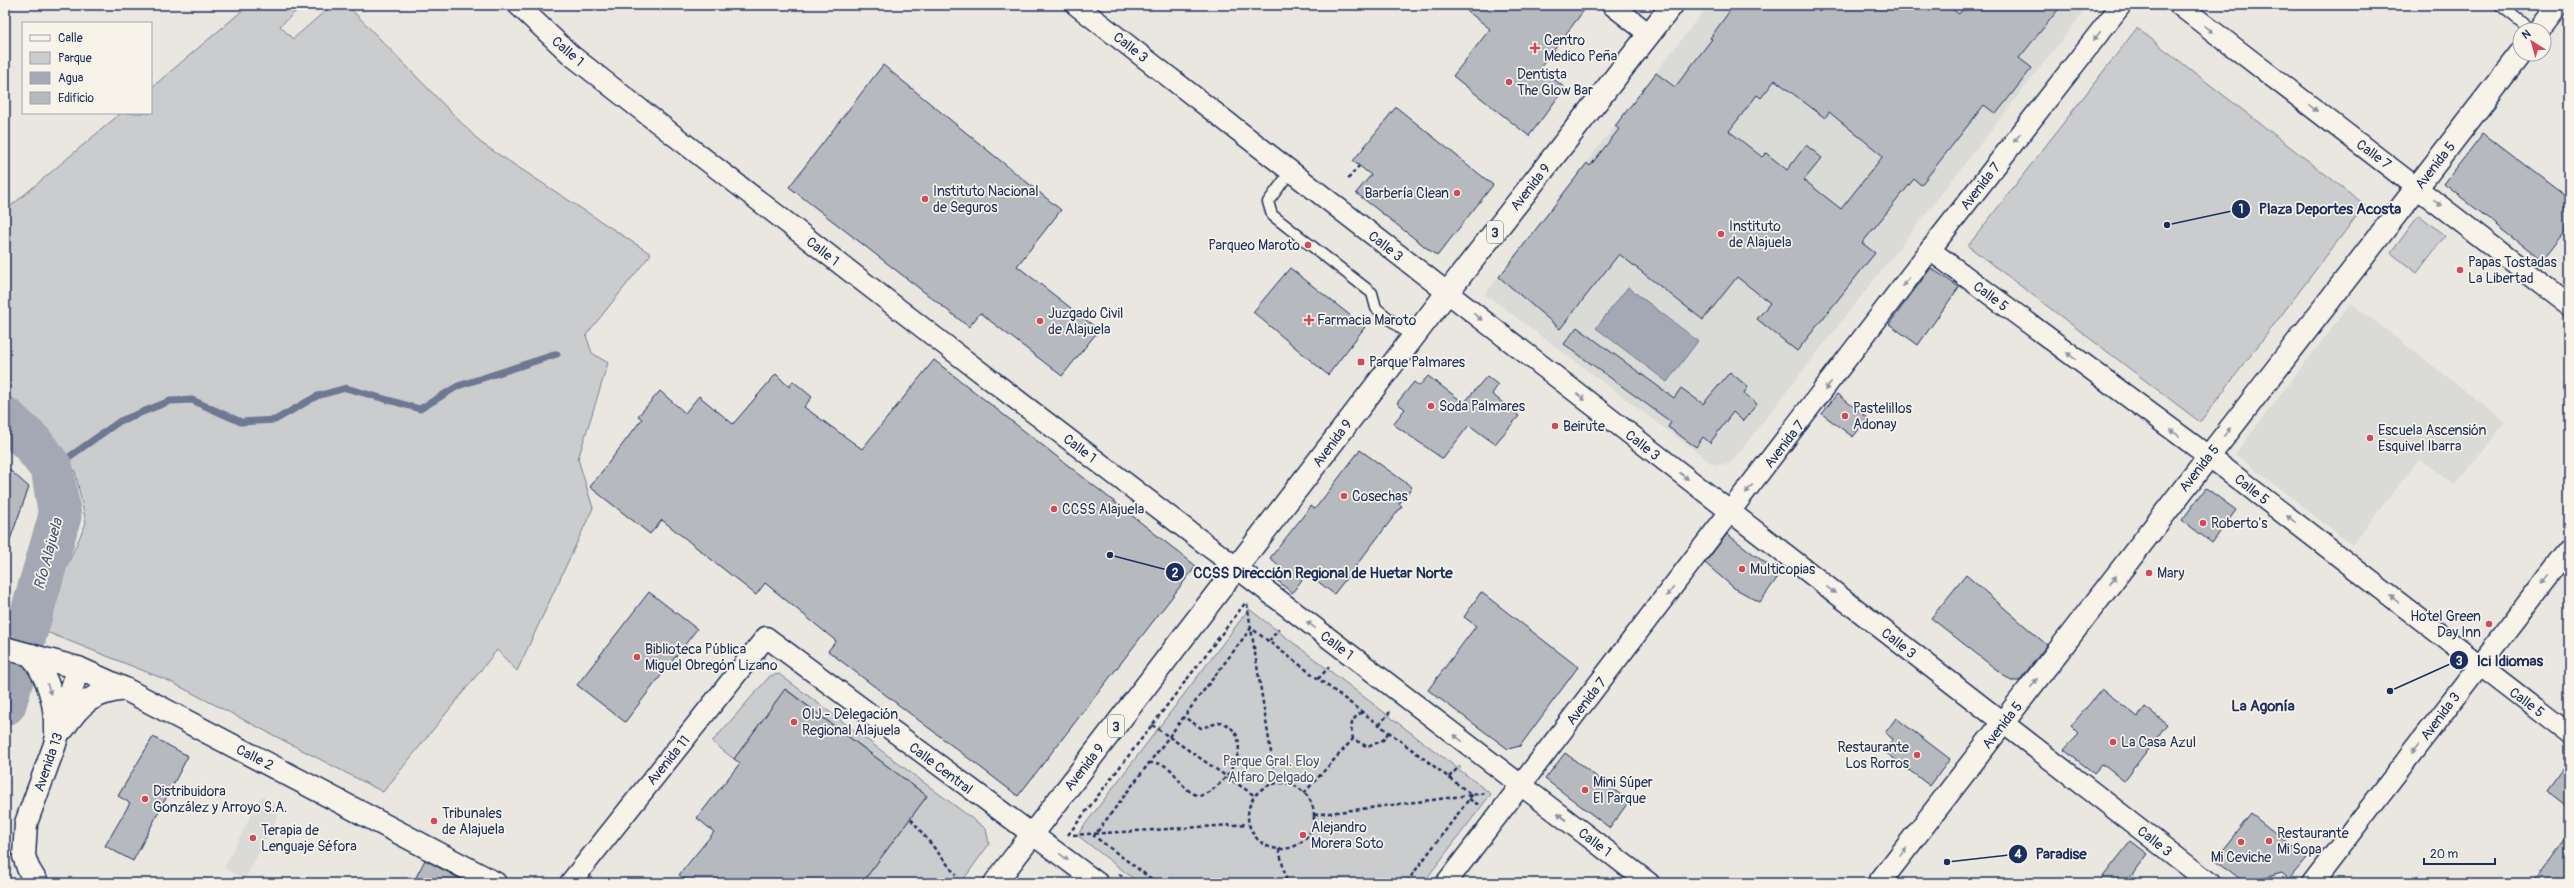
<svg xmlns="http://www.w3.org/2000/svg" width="2574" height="888" font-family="Pangolin,sans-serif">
<rect width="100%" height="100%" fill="#eae7e0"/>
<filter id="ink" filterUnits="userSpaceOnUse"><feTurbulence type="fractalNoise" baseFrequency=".025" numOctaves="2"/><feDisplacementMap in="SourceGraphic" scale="8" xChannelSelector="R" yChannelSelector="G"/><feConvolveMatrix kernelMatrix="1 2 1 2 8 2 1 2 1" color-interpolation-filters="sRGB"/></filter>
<g filter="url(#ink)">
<g fill="#dadad6">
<polygon points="1708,5 2089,5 1730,464 1714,465 1485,294"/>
<polygon points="2351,303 2506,422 2455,485 2419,459 2352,545 2235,454"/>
<polygon points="261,796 282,808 245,879 224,868"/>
</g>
<g fill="#cbcccd" stroke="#737e96">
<polygon points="249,5 303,5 280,26 293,39 332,5 347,5 481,143 651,254 586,335 592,353 608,363 578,459 593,508 517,671 497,650 383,792 169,681 39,629 86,523 75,471 39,430 5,400 5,211 121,113 151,113 151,88"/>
<polygon points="2137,28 2365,205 2200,422 1968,246"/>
<polygon points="2419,215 2445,236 2417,273 2391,253"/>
<polygon points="1249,609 1491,794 1423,883 1139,883 1077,835"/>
<polygon points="779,674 986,829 989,844 961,883 862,883 927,796 786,689 734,759 712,742 770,676"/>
</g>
<polygon fill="#a3a8b4" stroke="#6d7892" points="1628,287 1698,341 1667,382 1596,328"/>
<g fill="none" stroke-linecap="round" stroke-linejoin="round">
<polyline stroke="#6d7892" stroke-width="7" points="52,469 120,421 170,401 192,400 241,422 275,420 317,396 346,388 420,409 458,386 557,354"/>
<polyline stroke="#a3a8b4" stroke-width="43" points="5,418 32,443 52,469 60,516 5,704"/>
</g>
<g fill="#b6babf" stroke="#1b2f5e" fill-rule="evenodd">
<polygon points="1460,5 1588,5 1540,68 1565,88 1529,136 1453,76 1490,29"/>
<path d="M1734 5H1946L1959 14 1966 5H2062L2019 58 2032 68 1996 114 1984 105 1921 185 1914 179 1862 243 1875 253 1797 351 1757 319 1770 303 1737 277 1703 320 1619 254 1560 329 1499 277 1587 163 1590 166 1619 129 1615 126 1656 73 1675 87 1712 39 1710 38ZM1775 80 1825 118 1829 112 1883 156 1841 209 1804 180 1822 158 1806 145 1787 170 1766 153 1762 157 1729 131 1757 95 1761 98Z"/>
<polygon points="883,65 1061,210 1017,266 1099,330 1062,376 980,313 969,327 789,187"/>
<polygon points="1396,107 1493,185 1437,256 1356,193 1371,175 1353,161"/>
<polygon points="2483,133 2569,199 2569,226 2542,260 2444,184"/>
<polygon points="1290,268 1365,327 1328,375 1253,312"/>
<polygon points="1931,268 1959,287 1918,345 1889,324"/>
<polygon points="1577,327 1674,398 1681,388 1703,404 1730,372 1748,387 1744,393 1757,404 1743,421 1733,412 1710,443 1703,437 1696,447 1668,427 1671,422 1564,344"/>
<polygon points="934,360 1196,566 1018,796 828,651 836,641 765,583 756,595 662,520 650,534 590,487 642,419 638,416 660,391 685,413 699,396 733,424 776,374 789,387 793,381 812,397 804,407 862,449"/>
<polygon points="1428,376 1464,403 1487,376 1498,385 1492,394 1519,416 1495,444 1469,425 1443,459 1393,424 1405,409 1397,403 1414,382 1419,386"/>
<polygon points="1837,394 1868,418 1853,437 1822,414"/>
<polygon points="1360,450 1412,487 1399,504 1402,506 1334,594 1307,573 1292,593 1271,575 1280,566 1270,558 1311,506 1315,509"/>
<polygon points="5,466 29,487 7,548 5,548"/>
<polygon points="2206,488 2236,510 2212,543 2182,520"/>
<polygon points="1727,534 1780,574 1760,602 1734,588 1705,563"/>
<polygon points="1966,575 2047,645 2019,681 2011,681 1931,618"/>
<polygon points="649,592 697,629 625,722 577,685"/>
<polygon points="1481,592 1578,667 1520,746 1508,749 1428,690 1476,626 1464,617"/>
<polygon points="785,689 927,796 862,883 690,883 679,875 714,832 697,818 740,763 734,759"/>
<polygon points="2102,689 2138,717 2145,707 2167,724 2124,781 2102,764 2094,773 2064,750 2079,734 2071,726"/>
<polygon points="1896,718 1950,759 1930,786 1884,751 1893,739 1885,733"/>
<polygon points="153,737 188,756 133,861 105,846 130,803 118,796"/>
<polygon points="1565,753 1629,801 1610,828 1545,779"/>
<polygon points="2569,759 2569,808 2546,790"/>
<polygon points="2251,814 2307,858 2289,879 2282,873 2245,883 2215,859"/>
<polygon points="2569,834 2569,883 2532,883"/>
<polygon points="2131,841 2148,854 2126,883 2098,883"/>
<polygon points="425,860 468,883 413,883"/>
</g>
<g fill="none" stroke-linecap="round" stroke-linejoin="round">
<g stroke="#1b2f5e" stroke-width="13">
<g id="lane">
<polyline points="2500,5 2531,30"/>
<polyline points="1290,172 1268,202 1272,215 1372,293 1376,308 1413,338"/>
</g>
</g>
<g stroke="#1b2f5e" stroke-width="23">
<g id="street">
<polyline points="518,5 571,55 640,109 936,338 1649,883"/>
<polyline points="1076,5 2210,883"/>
<polyline points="1612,5 1649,34"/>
<polyline points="2179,5 2569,305"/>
<polyline points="1930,250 2227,470 2569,734"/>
<polyline points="570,883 766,637 1098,883"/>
<polyline points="1446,883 1930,250 2121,5"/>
<polyline points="2312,883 2569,549"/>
</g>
</g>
<g stroke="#1b2f5e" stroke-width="25">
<g id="secondary">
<polyline points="2539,30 2558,5"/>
<polyline points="5,648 78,668 125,689 495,883"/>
<path d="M31 655C47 676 56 702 55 730"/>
<path d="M64 728C81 702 93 693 125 689"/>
<polyline points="37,883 28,868 24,856 26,823 54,747 78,668"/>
<polyline points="1879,883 2520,54"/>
</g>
</g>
<g stroke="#1b2f5e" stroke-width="25">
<polyline id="primary" points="995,883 1447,293 1672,5"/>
</g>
<g stroke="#1b2f5e" stroke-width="2.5" stroke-dasharray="4 3" stroke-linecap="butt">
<polyline points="1348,179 1359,166"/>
<polyline points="1247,604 1276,783"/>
<polyline points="1269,641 1279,629"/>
<polyline points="1318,679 1329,667"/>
<path d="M1362 712C1350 720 1350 726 1353 739L1368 747 1383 740 1389 732"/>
<polyline points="1152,725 1255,796"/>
<polyline points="1379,725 1390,712"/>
<path d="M1149 763C1180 762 1173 787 1199 796 1227 789 1260 737 1221 722L1201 728 1184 717"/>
<polyline points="1449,777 1460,766"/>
<circle cx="1281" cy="816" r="33"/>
<polyline points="1304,793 1353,739"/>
<polyline points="1469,799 1479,805"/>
<polyline points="1314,815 1486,793"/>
<polyline points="911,819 956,875"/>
<polyline points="1068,835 1246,602"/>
<polyline points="1073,835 1248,824"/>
<polyline points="1279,849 1287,883"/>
<polyline points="1119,874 1131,883"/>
<polyline points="1157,883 1094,836 1251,628 1472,795 1406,883"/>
</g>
<use href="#lane" stroke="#f7f3e8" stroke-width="10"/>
<use href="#street" stroke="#f7f3e8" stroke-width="20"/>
<use href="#secondary" stroke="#f7f3e8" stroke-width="22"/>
<use href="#primary" stroke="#f7f3e8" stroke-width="22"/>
</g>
<defs><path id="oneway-solid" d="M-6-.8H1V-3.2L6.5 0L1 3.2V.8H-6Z"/></defs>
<g fill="#8991a3">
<use href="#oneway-solid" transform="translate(2209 29) rotate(37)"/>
<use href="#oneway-solid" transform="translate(2097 36) rotate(128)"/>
<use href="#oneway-solid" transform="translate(2313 108) rotate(37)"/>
<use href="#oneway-solid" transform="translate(2017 138) rotate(128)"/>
<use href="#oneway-solid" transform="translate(2438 203) rotate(38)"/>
<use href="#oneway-solid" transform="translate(1906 282) rotate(127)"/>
<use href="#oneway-solid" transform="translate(1478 317) rotate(38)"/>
<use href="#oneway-solid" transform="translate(2071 356) rotate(-143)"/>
<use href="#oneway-solid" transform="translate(1828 386) rotate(127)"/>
<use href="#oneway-solid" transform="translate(1581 397) rotate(38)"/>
<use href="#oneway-solid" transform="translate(2227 432) rotate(-52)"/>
<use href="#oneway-solid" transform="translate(2175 433) rotate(-143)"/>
<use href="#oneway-solid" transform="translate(1684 476) rotate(38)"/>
<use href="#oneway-solid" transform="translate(1749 489) rotate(128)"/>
<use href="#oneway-solid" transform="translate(2291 519) rotate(-142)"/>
<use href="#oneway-solid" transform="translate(2113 580) rotate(-53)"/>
<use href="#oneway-solid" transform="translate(2545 580) rotate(128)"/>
<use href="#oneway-solid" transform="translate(1831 590) rotate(38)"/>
<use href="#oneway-solid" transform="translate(1670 592) rotate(128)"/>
<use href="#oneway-solid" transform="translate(2394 599) rotate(-142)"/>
<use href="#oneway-solid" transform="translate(1311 625) rotate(-143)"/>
<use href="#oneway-solid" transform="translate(2034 683) rotate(-53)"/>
<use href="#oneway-solid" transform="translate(49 689) rotate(71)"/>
<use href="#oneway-solid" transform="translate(1458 738) rotate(-143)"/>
<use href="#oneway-solid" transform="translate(2415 749) rotate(127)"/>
<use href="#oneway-solid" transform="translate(1562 817) rotate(-143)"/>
<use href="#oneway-solid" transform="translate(1903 852) rotate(-52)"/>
<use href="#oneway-solid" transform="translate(1064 857) rotate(36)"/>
</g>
</g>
<g fill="#d1495b" stroke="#f7f3e8" stroke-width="1.5">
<path d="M1533 42h4v4h4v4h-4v4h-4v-4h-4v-4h4z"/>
<circle cx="1509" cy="82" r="4"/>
<circle cx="1457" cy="193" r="4"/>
<circle cx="925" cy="199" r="4"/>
<circle cx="1721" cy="234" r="4"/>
<circle cx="1308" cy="245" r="4"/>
<circle cx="2460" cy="270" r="4"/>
<path d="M1307 314h4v4h4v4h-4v4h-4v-4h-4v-4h4z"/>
<circle cx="1040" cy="321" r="4"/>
<rect x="1357" y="358" width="8" height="8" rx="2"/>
<circle cx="1431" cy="406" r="4"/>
<circle cx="1845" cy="416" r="4"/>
<circle cx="1555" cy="426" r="4"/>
<circle cx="2370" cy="438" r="4"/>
<circle cx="1344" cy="496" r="4"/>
<circle cx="1054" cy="509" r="4"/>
<circle cx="2203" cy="523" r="4"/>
<circle cx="1742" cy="569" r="4"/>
<circle cx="2149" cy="573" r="4"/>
<circle cx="2489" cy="624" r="4"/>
<circle cx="637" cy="657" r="4"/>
<circle cx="794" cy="722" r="4"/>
<circle cx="2113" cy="742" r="4"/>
<circle cx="1917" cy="755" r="4"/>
<circle cx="1585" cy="790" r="4"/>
<circle cx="145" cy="799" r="4"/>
<circle cx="434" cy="821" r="4"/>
<circle cx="1303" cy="835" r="4"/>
<circle cx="253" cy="838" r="4"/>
<circle cx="2269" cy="841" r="4"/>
<circle cx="2241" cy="842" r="4"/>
</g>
<g text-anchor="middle" stroke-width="3.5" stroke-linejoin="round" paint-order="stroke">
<g fill="#f7f3e8" stroke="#5d6a87" stroke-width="1">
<rect x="1487" y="221" width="16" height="22" rx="3"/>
<rect x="1108" y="715" width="16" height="22" rx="3"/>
</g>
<g font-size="13" font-weight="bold" fill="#1b2f5e">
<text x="1495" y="237">3</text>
<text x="1116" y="731">3</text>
</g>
<g font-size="14" fill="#1b2f5e" stroke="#f7f3e8" text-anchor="start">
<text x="1544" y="45">Centro<tspan x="1544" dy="16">Medico Peña</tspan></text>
<text x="1517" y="79">Dentista<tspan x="1517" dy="16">The Glow Bar</tspan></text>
<text x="933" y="196">Instituto Nacional<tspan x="933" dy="16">de Seguros</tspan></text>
<text x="1449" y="198" text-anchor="end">Barbería Clean</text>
<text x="1729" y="231">Instituto<tspan x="1729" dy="16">de Alajuela</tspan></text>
<text x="1300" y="250" text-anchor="end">Parqueo Maroto</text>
<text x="2468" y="267">Papas Tostadas<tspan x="2468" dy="16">La Libertad</tspan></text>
<text x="1048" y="318">Juzgado Civil<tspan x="1048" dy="16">de Alajuela</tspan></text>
<text x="1317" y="325">Farmacia Maroto</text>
<text x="1369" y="367">Parque Palmares</text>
<text x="1439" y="411">Soda Palmares</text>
<text x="1853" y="413">Pastelillos<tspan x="1853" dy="16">Adonay</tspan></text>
<text x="1563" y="431">Beirute</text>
<text x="2378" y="435">Escuela Ascensión<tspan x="2378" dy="16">Esquivel Ibarra</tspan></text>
<text x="1352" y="501">Cosechas</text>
<text x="1062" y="514">CCSS Alajuela</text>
<text x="2211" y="528">Roberto's</text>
<text x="1750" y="574">Multicopias</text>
<text x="2157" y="578">Mary</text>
<text x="2481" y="621" text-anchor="end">Hotel Green<tspan x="2481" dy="16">Day Inn</tspan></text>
<text x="645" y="654">Biblioteca Pública<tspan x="645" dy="16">Miguel Obregón Lizano</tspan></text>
<text x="802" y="719">OIJ - Delegación<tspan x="802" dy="16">Regional Alajuela</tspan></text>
<text x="2121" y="747">La Casa Azul</text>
<text x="1909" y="752" text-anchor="end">Restaurante<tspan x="1909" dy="16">Los Rorros</tspan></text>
<text x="1593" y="787">Mini Súper<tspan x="1593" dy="16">El Parque</tspan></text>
<text x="153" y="796">Distribuidora<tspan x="153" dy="16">González y Arroyo S.A.</tspan></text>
<text x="442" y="818">Tribunales<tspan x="442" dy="16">de Alajuela</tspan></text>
<text x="1311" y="832">Alejandro<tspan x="1311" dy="16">Morera Soto</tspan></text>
<text x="261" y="835">Terapia de<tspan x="261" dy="16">Lenguaje Séfora</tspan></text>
<text x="2277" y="838">Restaurante<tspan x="2277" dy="16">Mi Sopa</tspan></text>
<text x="2241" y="862" text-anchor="middle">Mi Ceviche</text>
</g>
<g font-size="14" fill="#1b2f5e" stroke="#f7f3e8">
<text transform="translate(1131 47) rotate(38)" y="5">Calle 3</text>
<text transform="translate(568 51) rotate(41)" y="5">Calle 1</text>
<text transform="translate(2374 154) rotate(37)" y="5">Calle 7</text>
<text transform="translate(2435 165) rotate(-52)" y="5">Avenida 5</text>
<text transform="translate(1980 186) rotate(-52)" y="5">Avenida 7</text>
<text transform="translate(1530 187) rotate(-52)" y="5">Avenida 9</text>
<text transform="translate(1386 246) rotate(38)" y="5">Calle 3</text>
<text transform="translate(823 251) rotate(38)" y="5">Calle 1</text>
<text transform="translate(1991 296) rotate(37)" y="5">Calle 5</text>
<text transform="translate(1332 443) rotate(-53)" y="5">Avenida 9</text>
<text transform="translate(1784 444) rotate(-52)" y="5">Avenida 7</text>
<text transform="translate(1643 445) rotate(38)" y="5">Calle 3</text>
<text transform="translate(1080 448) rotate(37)" y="5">Calle 1</text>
<text transform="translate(2199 468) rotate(-52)" y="5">Avenida 5</text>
<text transform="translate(2252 489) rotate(38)" y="5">Calle 5</text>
<text transform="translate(1899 643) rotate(38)" y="5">Calle 3</text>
<text transform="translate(1337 645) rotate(37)" y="5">Calle 1</text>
<text transform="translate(1586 701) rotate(-52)" y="5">Avenida 7</text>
<text transform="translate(2527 702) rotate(37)" y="5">Calle 5</text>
<text transform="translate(2440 716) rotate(-53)" y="5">Avenida 3</text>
<text transform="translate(2002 725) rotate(-52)" y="5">Avenida 5</text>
<text transform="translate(255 757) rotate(27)" y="5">Calle 2</text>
<text transform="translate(668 760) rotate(-51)" y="5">Avenida 11</text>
<text transform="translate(48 762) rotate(-71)" y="5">Avenida 13</text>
<text transform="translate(1084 767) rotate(-52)" y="5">Avenida 9</text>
<text transform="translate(941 768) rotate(37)" y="5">Calle Central</text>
<text transform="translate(2155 841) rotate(38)" y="5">Calle 3</text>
<text transform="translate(1595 842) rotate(37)" y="5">Calle 1</text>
</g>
<g font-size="14" fill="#47567a" stroke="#f7f3e8">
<text x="1271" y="766">Parque Gral. Eloy<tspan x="1271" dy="16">Alfaro Delgado</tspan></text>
</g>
<g font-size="15" font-style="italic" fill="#445378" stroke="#f7f3e8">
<text transform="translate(48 554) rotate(-75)" y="5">Río Alajuela</text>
</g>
<g font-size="15" font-weight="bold" fill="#1b2f5e" stroke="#f7f3e8">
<text x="2263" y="711">La Agonía</text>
</g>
</g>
<path fill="none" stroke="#1b2f5e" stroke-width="1.5" d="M2167 225L2241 209M1110 555L1175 572M2390 691L2459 660M1947 862L2018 854"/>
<g fill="#1b2f5e" stroke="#f7f3e8" stroke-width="1.5">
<circle cx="2167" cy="225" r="4"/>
<circle cx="1110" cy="555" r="4"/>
<circle cx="2390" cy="691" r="4"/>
<circle cx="1947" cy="862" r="4"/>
<circle cx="2241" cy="209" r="10"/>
<circle cx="1175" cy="572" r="10"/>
<circle cx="2459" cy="660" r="10"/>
<circle cx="2018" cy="854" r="10"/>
</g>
<g font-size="12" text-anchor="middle" font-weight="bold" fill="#fff">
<text x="2241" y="213">1</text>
<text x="1175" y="577">2</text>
<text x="2459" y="665">3</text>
<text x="2018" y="858">4</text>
</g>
<g font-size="15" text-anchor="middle" font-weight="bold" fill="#1b2f5e" stroke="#f7f3e8" stroke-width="3.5" stroke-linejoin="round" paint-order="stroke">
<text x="2330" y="214">Plaza Deportes Acosta</text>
<text x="1323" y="578">CCSS Dirección Regional de Huetar Norte</text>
<text x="2510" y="666">Ici Idiomas</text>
<text x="2061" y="859">Paradise</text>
</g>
<rect width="2574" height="888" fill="none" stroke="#f7f3e8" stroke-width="20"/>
<rect x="10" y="10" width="2554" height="868" fill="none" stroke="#1b2f5e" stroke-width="1.5" filter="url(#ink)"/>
<rect x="22" y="22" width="130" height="92" fill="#f7f3e8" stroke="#9fa5b1"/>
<rect x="30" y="35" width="20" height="6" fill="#f7f3e8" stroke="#9fa5b1"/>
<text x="58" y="42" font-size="12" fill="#1b2f5e">Calle</text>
<rect x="30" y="52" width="20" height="12" fill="#cbcccd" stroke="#9fa5b1"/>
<text x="58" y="62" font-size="12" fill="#1b2f5e">Parque</text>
<rect x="30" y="72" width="20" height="12" fill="#a3a8b4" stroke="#9fa5b1"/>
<text x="58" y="82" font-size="12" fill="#1b2f5e">Agua</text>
<rect x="30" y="92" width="20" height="12" fill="#b6babf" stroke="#9fa5b1"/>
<text x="58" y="102" font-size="12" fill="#1b2f5e">Edificio</text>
<g transform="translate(2532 42) rotate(323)"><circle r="19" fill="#f7f3e8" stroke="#9fa5b1"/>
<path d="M0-3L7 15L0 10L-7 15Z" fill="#d1495b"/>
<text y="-6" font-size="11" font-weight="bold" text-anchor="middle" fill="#1b2f5e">N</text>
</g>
<path d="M2424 858v6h71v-6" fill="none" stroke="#1b2f5e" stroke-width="2"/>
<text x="2430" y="858" font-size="12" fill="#1b2f5e" stroke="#f7f3e8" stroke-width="3" paint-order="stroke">20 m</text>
</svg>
